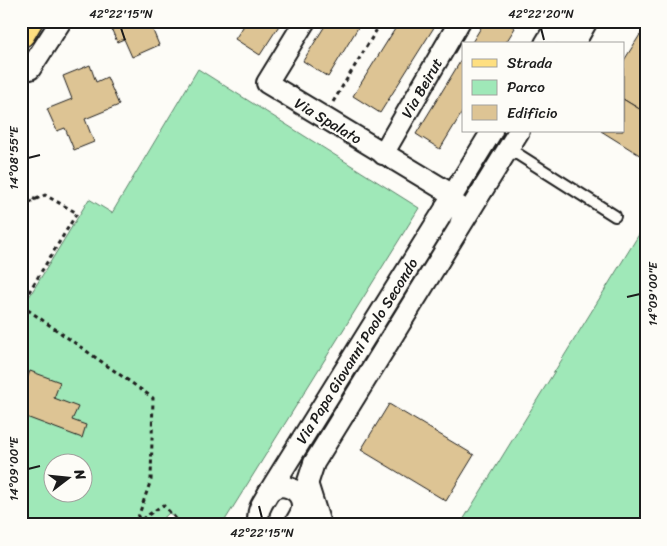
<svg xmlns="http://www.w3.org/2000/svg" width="667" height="546" font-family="Sriracha,sans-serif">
<rect width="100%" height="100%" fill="#fdfcf7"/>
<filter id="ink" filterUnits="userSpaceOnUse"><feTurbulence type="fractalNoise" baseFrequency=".02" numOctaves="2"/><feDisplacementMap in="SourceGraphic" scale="10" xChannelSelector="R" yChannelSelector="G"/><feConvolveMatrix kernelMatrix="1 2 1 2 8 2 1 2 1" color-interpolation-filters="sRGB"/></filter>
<g filter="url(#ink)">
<g fill="#9fe8b8" stroke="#5e826a" fill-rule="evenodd">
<path d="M198 69 419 208 222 525H187L169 513 156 525H32L21 518V310L89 199 112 213ZM52 464H82V494H52Z"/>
<polygon points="646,223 646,525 460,525"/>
</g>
<g fill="#ddc494" stroke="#1c1c1c">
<polygon points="108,21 149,21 159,45 132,57 124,39 117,42"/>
<polygon points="247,21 282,21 260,55 235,39"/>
<polygon points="328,21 362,21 328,77 303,61"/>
<polygon points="400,21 438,21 380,113 353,96"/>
<polygon points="485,21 504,21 515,28 505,44 471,44"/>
<polygon points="646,25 646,113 623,99 623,62"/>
<polygon points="463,57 463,111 440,149 416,134"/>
<polygon points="90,65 96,82 107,77 119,105 85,119 94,142 74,150 65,128 57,131 47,109 72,99 63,76"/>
<polygon points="623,99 646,113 646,159 601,131 623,131"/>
<polygon points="30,371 60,382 54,398 78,407 72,420 86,425 82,438 21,415 21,394"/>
<polygon points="389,404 474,455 446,501 361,450"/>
</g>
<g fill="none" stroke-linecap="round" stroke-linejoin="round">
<g stroke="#1c1c1c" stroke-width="14">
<polyline id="service" points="508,148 615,216"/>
</g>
<g stroke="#1c1c1c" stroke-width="24">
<g id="minor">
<polyline points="305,21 267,83 453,195"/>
<path d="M545 44C548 39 551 33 555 29 565 20 573 32 567 44"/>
<polyline points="574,44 587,21"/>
<polyline points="30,69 61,21"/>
<polyline points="383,154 460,21"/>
<polyline points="446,206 492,131"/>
<polyline points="308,486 320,524"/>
<path d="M269 492 445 209 451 205H457C466 210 462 217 460 225"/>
<polyline points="302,500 314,463 519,131"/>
<path d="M259 525C257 517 258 510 263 502 265 499 267 495 269 492 281 479 303 490 302 507 302 513 297 520 294 525"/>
</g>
</g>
<g stroke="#1c1c1c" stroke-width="31">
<polyline id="primary" points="21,33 28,21"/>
</g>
<g stroke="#1c1c1c" stroke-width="3" stroke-dasharray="4 4" stroke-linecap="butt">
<polyline points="333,102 382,21"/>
<polyline points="21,188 29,196 36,200"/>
<polyline points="21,198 30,202 45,195 77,213 21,305"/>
<polyline points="21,305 153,398 151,480 136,523 163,505 182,525"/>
</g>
<use href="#service" stroke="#fdfcf7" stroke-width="10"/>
<use href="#minor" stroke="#fdfcf7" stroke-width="20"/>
<use href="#primary" stroke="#fedf80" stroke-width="28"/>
</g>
</g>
<path fill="none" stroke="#1c1c1c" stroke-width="2" d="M121 28 125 40M541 28 544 40M28 158 40 155M627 297 640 294M28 469 40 466M259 506 262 518"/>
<g text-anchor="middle" stroke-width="4.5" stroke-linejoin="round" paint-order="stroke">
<g font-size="15" fill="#1c1c1c" stroke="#fdfcf7">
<text transform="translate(422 88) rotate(-60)" y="5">Via Beirut</text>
<text transform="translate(328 121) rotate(31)" y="5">Via Spalato</text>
<text transform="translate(357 351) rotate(-58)" y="5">Via Papa Giovanni Paolo Secondo</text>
</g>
</g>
<rect width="667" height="546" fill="none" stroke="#fdfcf7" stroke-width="55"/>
<rect x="462" y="42" width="162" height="90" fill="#fdfcf7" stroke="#a3a29f"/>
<rect x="472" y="59" width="25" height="8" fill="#fedf80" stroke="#a3a29f"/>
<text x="507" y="68" font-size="15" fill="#1c1c1c">Strada</text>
<rect x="472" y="80" width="25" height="15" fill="#9fe8b8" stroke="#a3a29f"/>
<text x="507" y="92" font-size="15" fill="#1c1c1c">Parco</text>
<rect x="472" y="105" width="25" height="15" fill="#ddc494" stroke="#a3a29f"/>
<text x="507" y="118" font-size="15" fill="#1c1c1c">Edificio</text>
<g transform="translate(68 478) rotate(74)"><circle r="24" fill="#fdfcf7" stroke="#a3a29f"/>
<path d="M0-4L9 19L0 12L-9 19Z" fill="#1c1c1c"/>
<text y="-8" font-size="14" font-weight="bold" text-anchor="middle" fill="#1c1c1c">N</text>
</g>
<rect x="28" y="28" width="612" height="490" fill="none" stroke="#1c1c1c" stroke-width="2"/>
<g font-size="12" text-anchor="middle" fill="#1c1c1c">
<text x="121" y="18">42°22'15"N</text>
<text x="541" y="18">42°22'20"N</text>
<text transform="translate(14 158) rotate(-90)" y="4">14°08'55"E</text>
<text transform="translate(653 294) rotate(-90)" y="4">14°09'00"E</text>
<text transform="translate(14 469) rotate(-90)" y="4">14°09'00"E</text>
<text x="262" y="537">42°22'15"N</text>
</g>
</svg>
